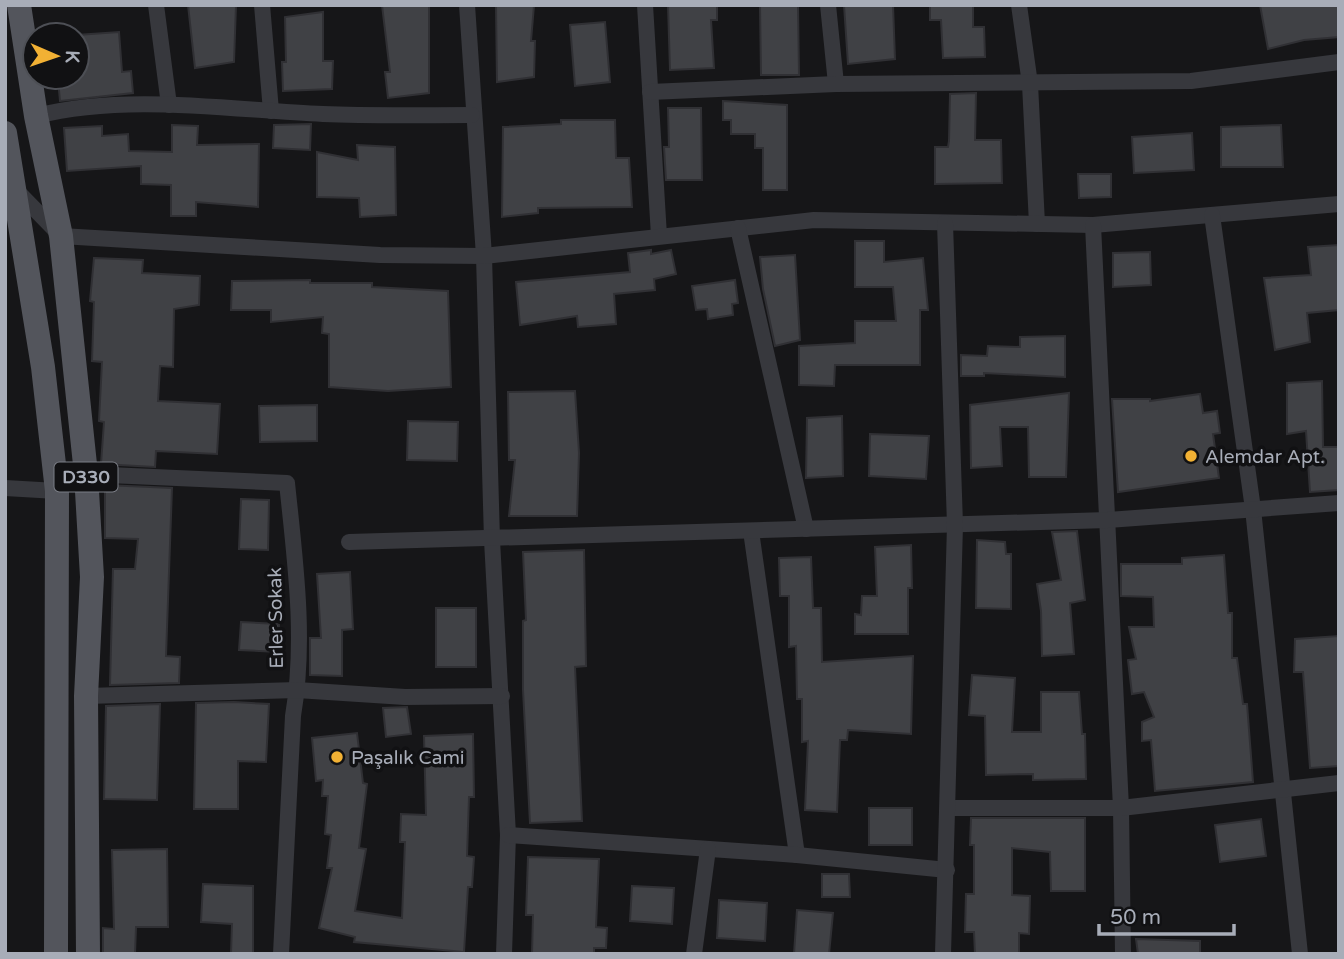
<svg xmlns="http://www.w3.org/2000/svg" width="1344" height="959" font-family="'Varela Round',sans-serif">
<rect width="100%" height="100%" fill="#161618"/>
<g fill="#404145" stroke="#303034" stroke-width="2">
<polygon points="188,5 236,5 234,62 195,68"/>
<polygon points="382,5 429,5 429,93 388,98 385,72 390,72"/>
<polygon points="496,5 534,5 531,41 535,41 534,77 497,82"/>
<polygon points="668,5 717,5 717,20 711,20 714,68 670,70"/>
<polygon points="760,5 798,5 799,75 761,75"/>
<polygon points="844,5 893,5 895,59 848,64"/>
<polygon points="930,5 973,5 973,27 984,27 985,57 943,58 941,20 930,20"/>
<polygon points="1260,5 1339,5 1339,37 1304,40 1268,49"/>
<polygon points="323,12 323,61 333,61 332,89 283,91 282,62 286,62 285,17"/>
<polygon points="605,22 610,82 575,86 570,25"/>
<polygon points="119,32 122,72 131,71 133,93 60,101 58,79 77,77 77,35"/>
<polygon points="976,93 975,140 1001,140 1002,183 935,184 935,147 948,147 949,141 950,94"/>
<polygon points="723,101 787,105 787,190 763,190 763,148 755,148 755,134 731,134 731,120 723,120"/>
<polygon points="668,108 701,108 702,180 666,180 664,147 669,147"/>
<polygon points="561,120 615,120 616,158 629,158 632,207 538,208 538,213 502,217 503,127 561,124"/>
<polygon points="311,124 310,150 273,148 274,125"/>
<polygon points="172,125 198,126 197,145 259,144 258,207 196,202 196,216 171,216 171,185 141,184 141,166 67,171 64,128 102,126 102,136 128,134 129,151 172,152"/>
<polygon points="1281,125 1283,167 1221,167 1221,127"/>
<polygon points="1192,133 1194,170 1134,173 1132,137"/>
<polygon points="357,145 395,147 396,215 360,217 359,198 317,197 317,152 358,160"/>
<polygon points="1078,174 1111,174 1111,197 1079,198"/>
<polygon points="855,241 884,241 884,262 923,258 928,310 920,310 920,365 835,365 834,386 799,385 799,346 855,343 855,321 896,321 893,287 855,287"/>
<polygon points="1339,245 1339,310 1307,313 1310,342 1275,350 1264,278 1311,275 1308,247"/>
<polygon points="651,250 651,254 671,250 676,274 654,279 655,290 614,294 616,324 578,327 577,316 520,325 516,282 630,272 628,253"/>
<polygon points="1150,252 1151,285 1113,287 1113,253"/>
<polygon points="795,255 800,340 775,346 763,289 760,257"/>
<polygon points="94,258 143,260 142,273 200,276 199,305 174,309 173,367 160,366 158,401 220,404 217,454 156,451 155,467 101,464 104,422 99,421 102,362 92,361 94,302 90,301"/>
<polygon points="310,280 310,283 372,283 372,287 448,291 451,387 388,391 329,387 329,334 322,333 323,317 271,322 271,310 231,310 232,281"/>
<polygon points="735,280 738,303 732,304 733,315 708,319 707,309 696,310 692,286"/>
<polygon points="1065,336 1065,377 984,373 984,376 961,376 961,355 987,356 988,346 1020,347 1020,337"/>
<polygon points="1322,381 1323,447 1339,447 1339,490 1310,492 1306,431 1287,434 1287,383"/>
<polygon points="575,391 579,453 577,516 509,516 515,460 509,460 508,392"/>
<polygon points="1069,393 1066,477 1029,477 1028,427 1000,427 1002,466 971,468 970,405"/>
<polygon points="1200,394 1203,413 1217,411 1220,433 1213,434 1219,478 1118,492 1112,399 1150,399 1150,401"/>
<polygon points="317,405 317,441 260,442 259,406"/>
<polygon points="842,416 843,476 806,478 807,418"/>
<polygon points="408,421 458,422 457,461 407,460"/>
<polygon points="870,434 929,436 926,479 869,476"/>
<polygon points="105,485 172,488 166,656 180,657 179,683 110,685 113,569 135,569 138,539 105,538"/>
<polygon points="241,499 269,500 268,550 239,549"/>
<polygon points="1077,531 1085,600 1070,603 1074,654 1042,656 1041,611 1037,584 1061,580 1052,532"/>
<polygon points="977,540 1005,542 1006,554 1011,554 1011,609 976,608"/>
<polygon points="911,545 912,588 908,588 908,634 855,634 855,614 861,615 862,596 877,596 875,547"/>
<polygon points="584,550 586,666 575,667 582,821 530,823 523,690 523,621 526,620 523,552"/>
<polygon points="1224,555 1228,613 1232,613 1232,658 1237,658 1243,704 1247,704 1253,782 1155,791 1151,740 1142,741 1142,722 1154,717 1144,692 1132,694 1128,660 1136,659 1129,627 1154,627 1153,597 1121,596 1121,564 1182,564 1182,558"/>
<polygon points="811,557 813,608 821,608 822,662 913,656 911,734 848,730 847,740 840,740 837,812 805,810 808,741 802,742 802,699 797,699 796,646 789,647 789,596 780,596 779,558"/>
<polygon points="350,572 353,629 342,630 342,676 310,675 310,638 321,638 317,574"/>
<rect x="436" y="608" width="40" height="59"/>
<polygon points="241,622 279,624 278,652 239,650"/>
<polygon points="1339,636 1339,766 1310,768 1303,672 1294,672 1295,639"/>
<polygon points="972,675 1015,678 1012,732 1041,732 1041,692 1079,692 1082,734 1085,734 1086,779 1033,780 1033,774 986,775 985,716 969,715"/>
<polygon points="234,702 269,704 266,762 238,761 238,809 194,809 196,703"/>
<polygon points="160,704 157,800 104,799 106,706"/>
<polygon points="407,707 411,734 386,737 383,708"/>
<polygon points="357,733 363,783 367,784 359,848 366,849 355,911 402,918 405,842 400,842 401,814 426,815 424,736 473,734 474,797 469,797 467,856 474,857 472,887 468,887 464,952 354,942 355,937 319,928 332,868 327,868 331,835 325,834 328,796 322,796 323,780 316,781 312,738"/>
<rect x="869" y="808" width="43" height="37"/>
<polygon points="971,818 1085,818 1085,891 1051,891 1050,852 1012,848 1012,895 1030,896 1029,934 1019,933 1019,954 975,954 974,932 965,932 966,894 974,894 974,845 970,845"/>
<polygon points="1261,819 1266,856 1220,862 1215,825"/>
<polygon points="167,849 168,927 136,927 135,954 103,954 103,928 114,929 112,850"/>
<polygon points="528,857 599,859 596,927 607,928 606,948 594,948 594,954 532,954 533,915 526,915"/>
<polygon points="822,874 849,874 850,897 822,897"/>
<polygon points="203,884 253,886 253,954 231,954 232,924 201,922"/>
<polygon points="632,886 674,888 672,924 630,921"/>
<polygon points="719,900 767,903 765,941 717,938"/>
<polygon points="797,910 833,913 829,954 794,954"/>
<polygon points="1136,939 1200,941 1200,954 1138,954"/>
</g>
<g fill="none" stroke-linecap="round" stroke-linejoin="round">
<g stroke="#37383d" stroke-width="16">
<polyline points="156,5 169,105"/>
<polyline points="262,5 271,111"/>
<polyline points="467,5 484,256 492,540 508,835 504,954"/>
<polyline points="645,5 659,236"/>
<polyline points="828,5 836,84"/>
<polyline points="1019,5 1030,84 1037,224"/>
<polyline points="650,92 836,84 1191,81 1339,62"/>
<path d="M36 116C127 93 230 110 323 114 372 116 422 115 472 115"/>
<polyline points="14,188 61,236 380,255 484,256 814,220 1093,225 1339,204"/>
<polyline points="1212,215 1253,509 1300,954"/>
<polyline points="1093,225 1121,808 1123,954"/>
<polyline points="738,228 806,529"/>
<path d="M86 474 287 483C295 560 306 639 293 716L281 954"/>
<polyline points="5,488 57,491"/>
<polyline points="751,531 797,855"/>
<polyline points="349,542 1108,520 1339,503"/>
<polyline points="86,696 297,690 405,697 502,696"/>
<polyline points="948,808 1121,808 1339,783"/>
<polyline points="508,835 797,855 947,870"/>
<polyline points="694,954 708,849"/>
<polyline points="943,954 955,525 945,223"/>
</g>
<g stroke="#53555c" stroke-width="24">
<polyline points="19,5 36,116 61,236 86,474 92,577 86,696 88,954"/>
<polyline points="5,133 43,367 57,491 56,954"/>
</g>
</g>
<g fill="#f2b134" stroke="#111113" stroke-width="2.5">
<circle cx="1191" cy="456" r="7"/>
<circle cx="337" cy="757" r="7"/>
</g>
<g text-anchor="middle" stroke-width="7" stroke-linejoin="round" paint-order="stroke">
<rect fill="#111113" stroke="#7b7e86" stroke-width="2" x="54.5" y="462.5" width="63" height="29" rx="5"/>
<g font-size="18" font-weight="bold" fill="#a8adb8">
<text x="86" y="483">D330</text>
</g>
<g font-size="19" fill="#a8adb8" stroke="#111113" text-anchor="start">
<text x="1205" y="463">Alemdar Apt.</text>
<text x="351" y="764">Paşalık Cami</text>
</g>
<g font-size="19" fill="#a8adb8" stroke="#111113">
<text transform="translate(275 618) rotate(-91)" y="7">Erler Sokak</text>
</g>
</g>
<rect width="1344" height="959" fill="none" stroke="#a8adb8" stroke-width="14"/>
<g transform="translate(56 56) rotate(92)"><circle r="33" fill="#111113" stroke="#4d4f55" stroke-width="2"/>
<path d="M0-5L12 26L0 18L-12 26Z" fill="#f2b134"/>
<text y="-10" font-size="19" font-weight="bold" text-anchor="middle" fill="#a8adb8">K</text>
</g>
<path d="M1099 924v10h135v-10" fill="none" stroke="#a8adb8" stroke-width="3.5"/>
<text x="1110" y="924" font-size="21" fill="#a8adb8" stroke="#111113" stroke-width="5" paint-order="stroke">50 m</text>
</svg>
